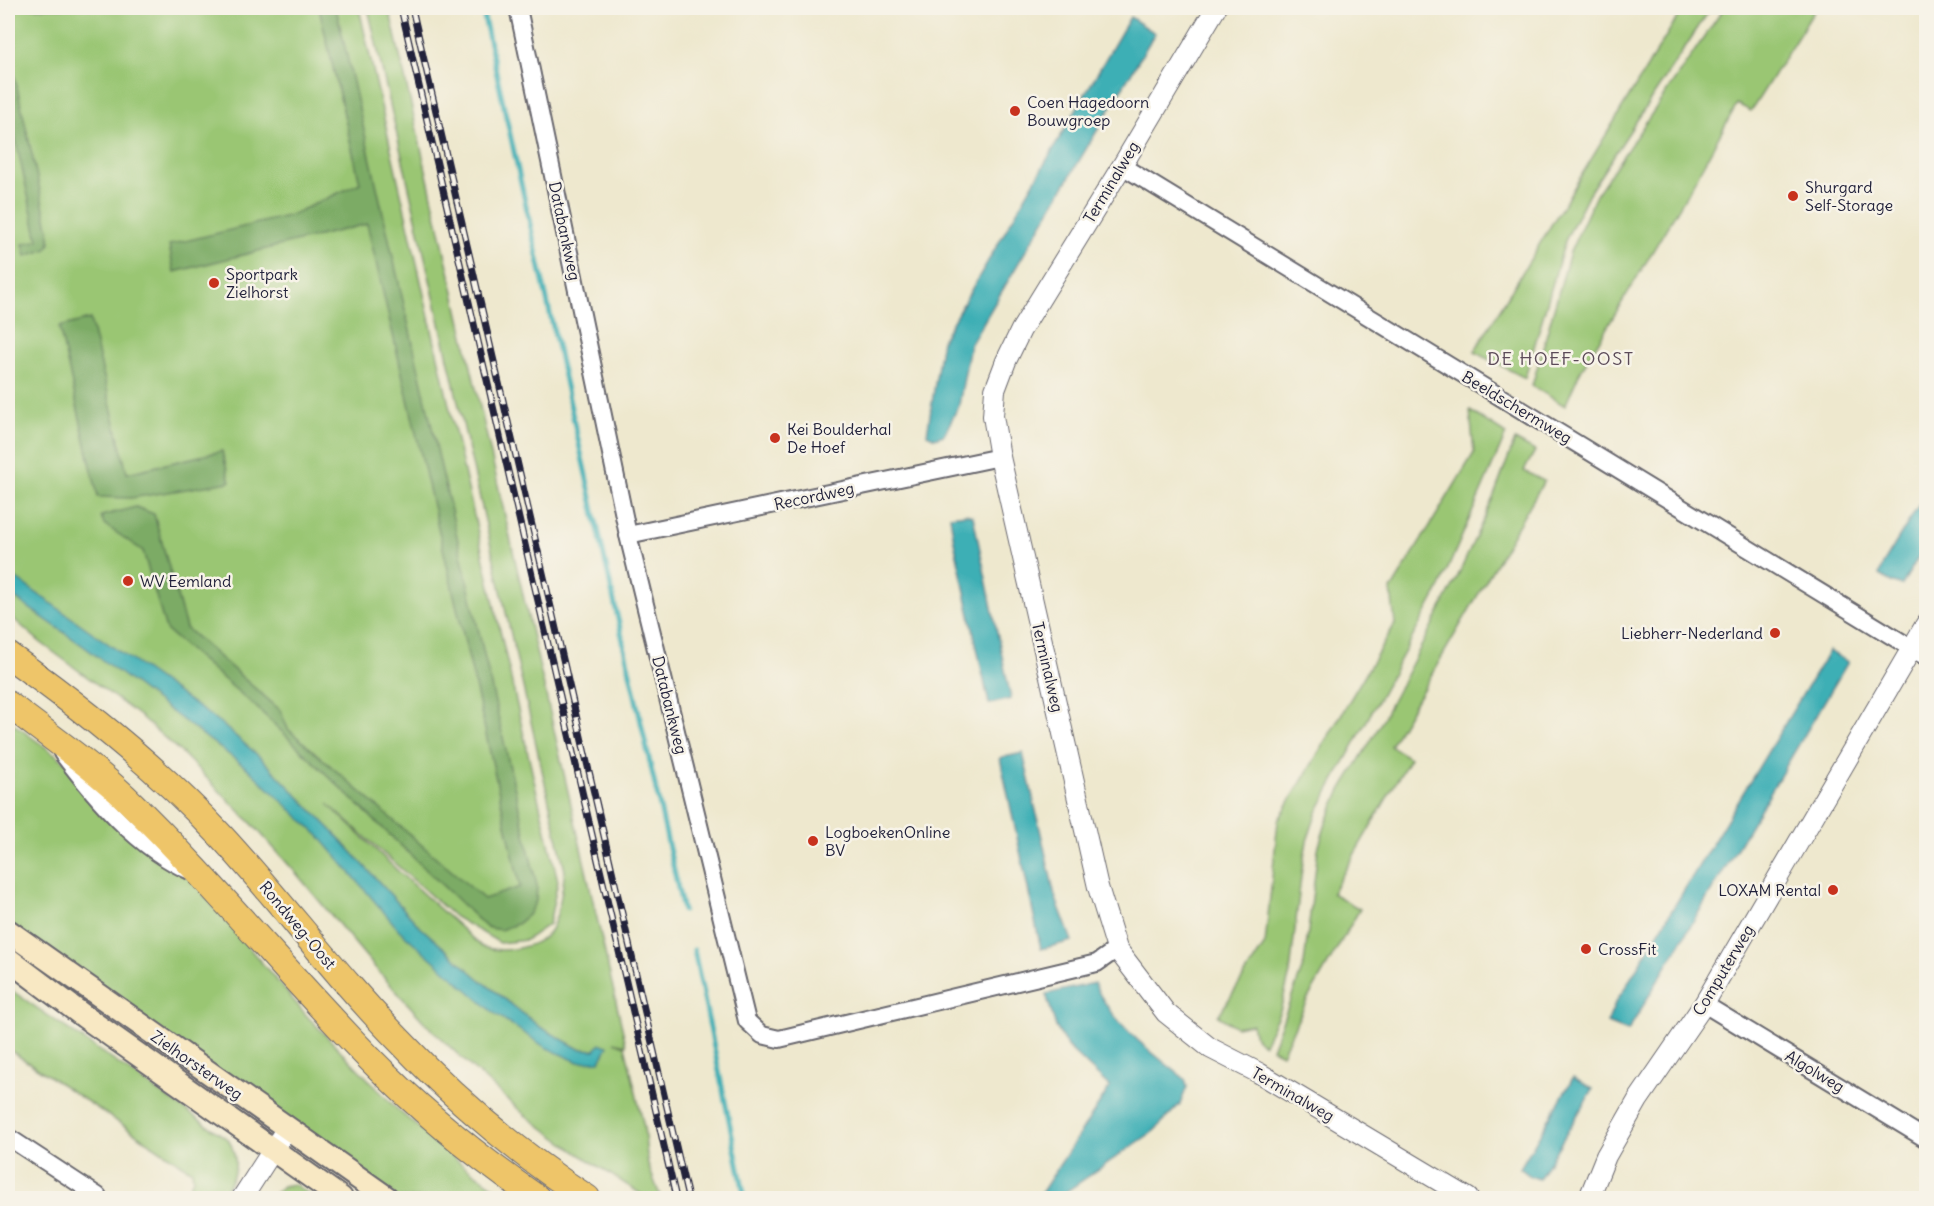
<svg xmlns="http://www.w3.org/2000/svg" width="1934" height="1206" font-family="Delius,sans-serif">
<rect width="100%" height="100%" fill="#f7f3e8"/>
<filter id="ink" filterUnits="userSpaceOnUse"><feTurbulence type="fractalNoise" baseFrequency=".0167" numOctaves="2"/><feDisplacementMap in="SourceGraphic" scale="12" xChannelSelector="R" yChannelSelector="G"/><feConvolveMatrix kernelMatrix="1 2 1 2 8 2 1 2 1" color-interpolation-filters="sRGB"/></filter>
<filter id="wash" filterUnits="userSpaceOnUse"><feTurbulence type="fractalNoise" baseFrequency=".008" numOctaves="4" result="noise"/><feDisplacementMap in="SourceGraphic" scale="24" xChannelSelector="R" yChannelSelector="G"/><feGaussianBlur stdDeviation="1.35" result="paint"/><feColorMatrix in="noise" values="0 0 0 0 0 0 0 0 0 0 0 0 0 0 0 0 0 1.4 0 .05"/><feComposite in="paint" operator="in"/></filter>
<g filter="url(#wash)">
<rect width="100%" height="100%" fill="#eee8ce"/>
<g fill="#9ac673" stroke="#5e7457" stroke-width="1.5">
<path d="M8 8H359L536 789 558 881 549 924 526 940 500 943 455 917 328 804 399 872 482 947C495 951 505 951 519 948 528 946 537 943 545 937 559 925 562 888 565 871L368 8H389L626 1045 614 1042 625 1046 644 1127 648 1165 661 1198H647L579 1154 525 1115 471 1067 426 1024 378 971 296 873 255 827 184 755 141 717 40 642 8 614V593L82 645 247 768 545 1047 595 1050 579 1049 540 1027 478 978 419 926 338 837 261 758 219 722 8 573Z"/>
<polygon points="1683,8 1711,8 1589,193 1565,241 1525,378 1474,352"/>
<polygon points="1724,8 1816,8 1751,111 1737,104 1690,189 1579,374 1565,406 1532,386 1570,252 1596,195"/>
<polygon points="1470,411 1506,434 1440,587 1317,812 1307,841 1302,868 1290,973 1280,1011 1264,1044 1255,1038 1252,1024 1236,1027 1218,1016 1265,944 1278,821 1395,624 1391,590 1474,453"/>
<polygon points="1515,440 1535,451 1524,471 1544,481 1390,746 1410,758 1332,893 1360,909 1307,1000 1282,1054 1272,1049 1304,964 1318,849 1326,823 1341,790 1375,734 1457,578 1493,498"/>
<polygon points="8,720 81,773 200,890 307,1016 399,1111 463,1165 510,1198 397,1198 8,925"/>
<path d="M8 988 229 1140C241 1165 235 1176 221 1198H184L193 1179 192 1171 8 1049Z"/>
<polygon points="294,1184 314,1198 270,1198 283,1186"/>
</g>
<g fill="#7bab65" stroke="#4e6650" stroke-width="1.5">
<polygon points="319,8 336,8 537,886 536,901 528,915 517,924 500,930 486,927 255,706 166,630 143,551 104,524 101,516 136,507 154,514 186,628 280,710 288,729 484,899 520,887 475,685 367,224 174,272 169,245 291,215 360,183"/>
<polygon points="8,46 50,236 50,243 47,249 26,256 23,244 38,240 8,106"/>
<polygon points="90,319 127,473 222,451 230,482 131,498 98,497 59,327"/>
</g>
<g fill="#3eafb5" stroke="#306878" stroke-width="1.5">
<polygon points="1130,17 1155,33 970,345 959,405 944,435 935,438 927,434 942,340"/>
<polygon points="1926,493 1926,544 1902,585 1893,583 1879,575 1883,564"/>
<polygon points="966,514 973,516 1011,699 989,704 954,541 950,516"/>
<polygon points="8,573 219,722 261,758 338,837 419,926 478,978 540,1027 579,1049 595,1050 600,1044 608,1046 600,1061 578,1062 545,1047 494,1013 399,930 319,836 247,768 82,645 8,593"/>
<polygon points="1829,651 1848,662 1628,1031 1607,1023 1615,1004"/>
<polygon points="1023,753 1055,896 1072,941 1041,949 1000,758"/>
<path d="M1094 983C1112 1024 1151 1052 1185 1079L1187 1087 1180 1104 1154 1131 1057 1198H1038L1110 1087 1067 1046 1056 1027 1046 994Z"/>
<polygon points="1573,1078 1593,1089 1539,1179 1530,1176 1520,1168"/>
</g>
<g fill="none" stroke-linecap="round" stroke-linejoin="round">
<g stroke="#3eafb5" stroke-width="5">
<polyline points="482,8 683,911"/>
<polyline points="694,950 745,1198"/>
</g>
</g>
</g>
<g filter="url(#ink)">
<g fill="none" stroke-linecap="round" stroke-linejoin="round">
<g stroke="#69676e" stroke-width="20">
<g id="minor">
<polyline points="518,8 628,535 747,1021 762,1035 779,1039 1097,963 1117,949"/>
<polyline points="1122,166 1926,657"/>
<polyline points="628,535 1000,457"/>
<path d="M62 753C96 798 137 848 190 871"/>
<polyline points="1704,1004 1926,1139"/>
<polyline points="8,1137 98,1196 96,1198"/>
</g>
</g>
<g stroke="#69676e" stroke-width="22">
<g id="tertiary">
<polyline points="1216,8 1122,166 1021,330 1006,361 995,390 993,416 1000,457 1098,887 1117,949 1166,1013 1210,1048 1259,1073 1468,1198"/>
<polyline points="242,1198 287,1128"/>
<polyline points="1589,1198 1606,1156 1638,1100 1704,1004 1926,624"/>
</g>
</g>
<g stroke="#69676e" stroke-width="26">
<g id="secondary">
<polyline points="8,931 387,1198"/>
<polyline points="8,959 85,1017 341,1198"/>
</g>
</g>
<g stroke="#69676e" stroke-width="28">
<g id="primary">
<path d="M8 655C84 709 157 767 221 836 283 903 336 976 400 1041 456 1100 519 1154 587 1198"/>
<path d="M8 704C47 734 89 763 125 797 211 880 286 973 370 1059 421 1111 477 1157 537 1198"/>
</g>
</g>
<use href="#minor" stroke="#fff" stroke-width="16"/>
<use href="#tertiary" stroke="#fff" stroke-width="20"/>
<use href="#secondary" stroke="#f8e8c3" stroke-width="22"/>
<use href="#primary" stroke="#eec569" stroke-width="26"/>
<g stroke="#22223b" stroke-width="7">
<g id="rail">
<polyline points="401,8 676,1198"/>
<polyline points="412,8 688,1198"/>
</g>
</g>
<use href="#rail" stroke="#f7f3e8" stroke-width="4.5" stroke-dasharray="14" stroke-linecap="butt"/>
</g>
</g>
<g fill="#c8321e" stroke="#f7f3e8" stroke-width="2">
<circle cx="1015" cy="111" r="6"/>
<circle cx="1793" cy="196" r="6"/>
<circle cx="214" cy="283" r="6"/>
<circle cx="775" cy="438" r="6"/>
<circle cx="128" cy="581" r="6"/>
<circle cx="1775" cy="633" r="6"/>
<circle cx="813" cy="841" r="6"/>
<circle cx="1833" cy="890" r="6"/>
<circle cx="1586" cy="949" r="6"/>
</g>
<g text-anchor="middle" stroke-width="5" stroke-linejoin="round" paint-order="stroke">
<g font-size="16" fill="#22223b" stroke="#f7f3e8" text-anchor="start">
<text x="1027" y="108">Coen Hagedoorn<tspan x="1027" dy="18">Bouwgroep</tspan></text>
<text x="1805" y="193">Shurgard<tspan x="1805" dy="18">Self-Storage</tspan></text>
<text x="226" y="280">Sportpark<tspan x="226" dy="18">Zielhorst</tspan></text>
<text x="787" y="435">Kei Boulderhal<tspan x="787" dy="18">De Hoef</tspan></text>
<text x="140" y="587">WV Eemland</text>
<text x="1763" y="639" text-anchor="end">Liebherr-Nederland</text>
<text x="825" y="838">LogboekenOnline<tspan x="825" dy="18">BV</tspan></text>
<text x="1821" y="896" text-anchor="end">LOXAM Rental</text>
<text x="1598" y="955">CrossFit</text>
</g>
<g font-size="16" fill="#22223b" stroke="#f7f3e8">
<text transform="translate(1111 182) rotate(-59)" y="6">Terminalweg</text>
<text transform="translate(565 231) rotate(78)" y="6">Databankweg</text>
<text transform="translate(1517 407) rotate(31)" y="6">Beeldschermweg</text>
<text transform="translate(814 496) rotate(-12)" y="6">Recordweg</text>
<text transform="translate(1048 667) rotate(77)" y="6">Terminalweg</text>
<text transform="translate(670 705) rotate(76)" y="6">Databankweg</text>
<text transform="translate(298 925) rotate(50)" y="6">Rondweg-Oost</text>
<text transform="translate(1723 970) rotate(-59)" y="6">Computerweg</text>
<text transform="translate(197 1065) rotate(35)" y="6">Zielhorsterweg</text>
<text transform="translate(1815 1071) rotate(31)" y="6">Algolweg</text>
<text transform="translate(1293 1094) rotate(30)" y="6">Terminalweg</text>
</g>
<g font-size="18" letter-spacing="1.5" fill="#5c4b59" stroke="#f7f3e8">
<text x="1561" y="365">DE HOEF-OOST</text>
</g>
</g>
<rect width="1934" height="1206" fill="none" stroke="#f7f3e8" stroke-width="30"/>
</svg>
